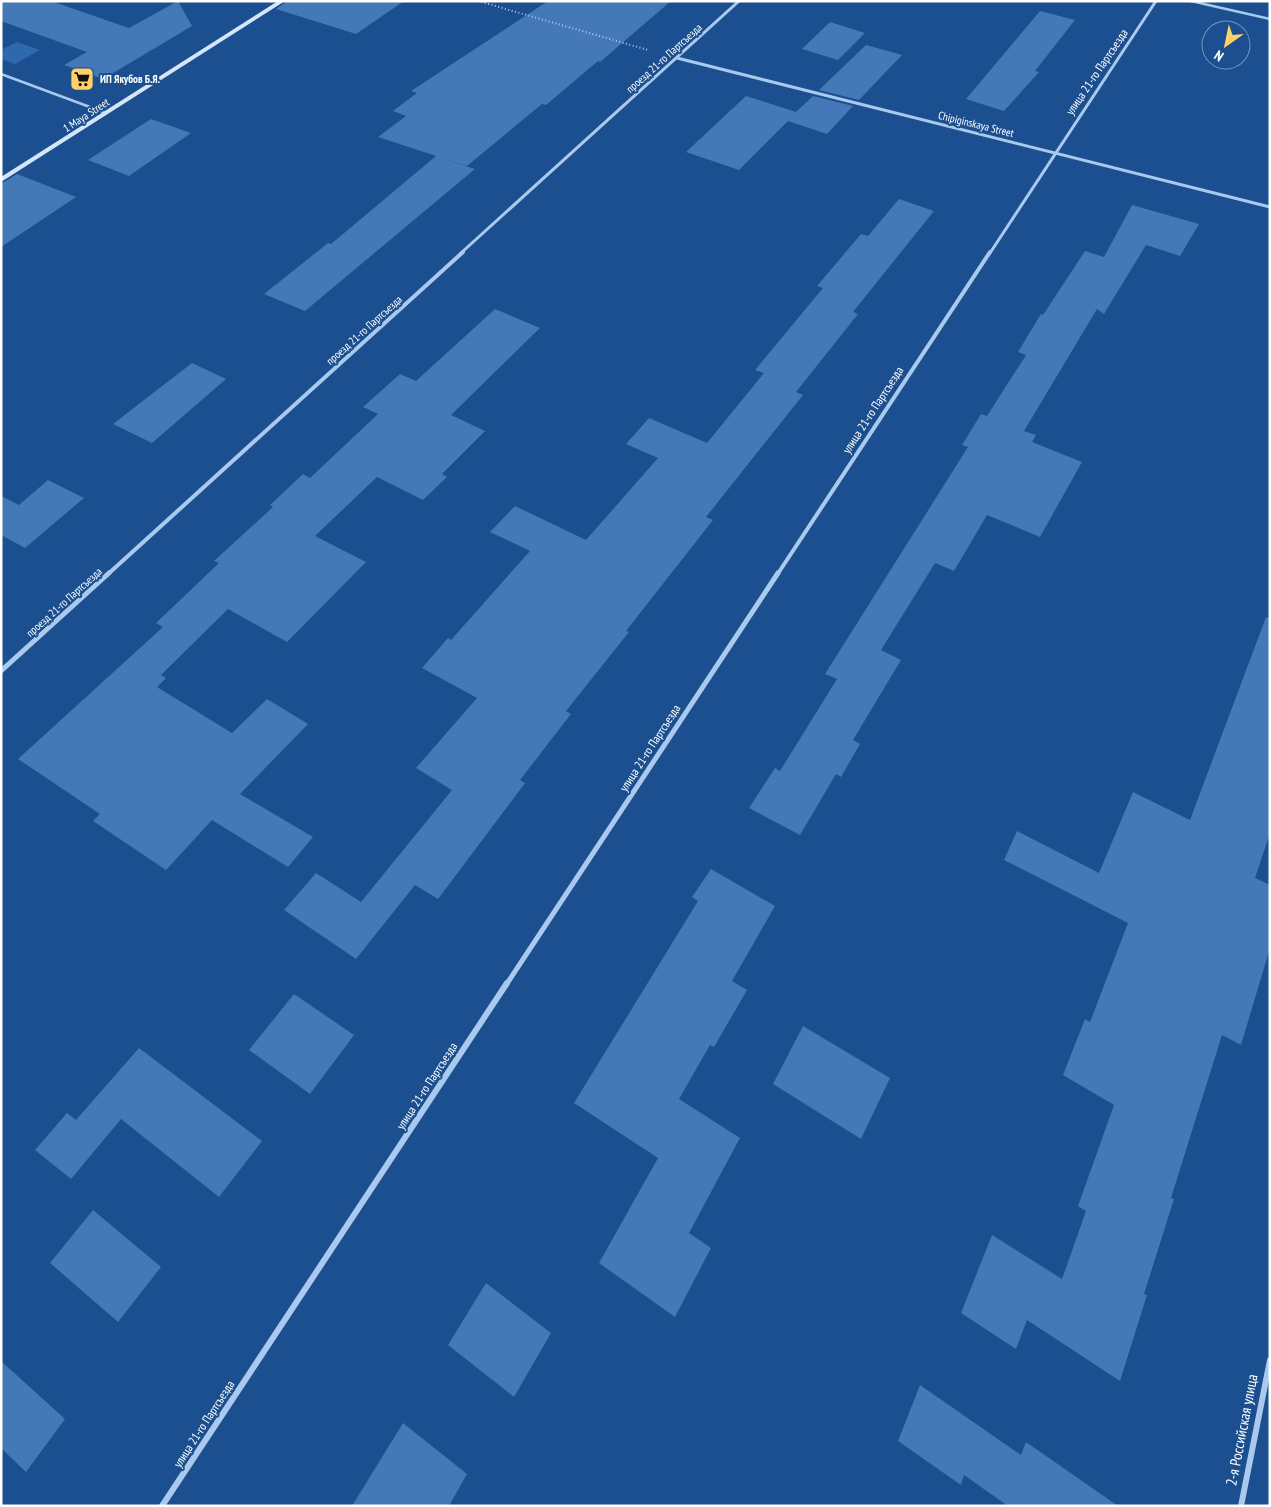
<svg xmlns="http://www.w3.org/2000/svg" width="1271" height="1507" font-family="'PT Sans Narrow',sans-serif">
<rect width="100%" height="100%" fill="#1b4f8f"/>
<polygon fill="#2e69ad" points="17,42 40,50 15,64 1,59 1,50"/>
<g fill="#4478b7">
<polygon points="1,1 51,1 129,28 178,1 192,26 103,79 64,65 87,52 1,21"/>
<polygon points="287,1 404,1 356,34 276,9"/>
<polygon points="548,1 671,1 600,62 598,61 546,105 542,104 467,166 441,158 475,169 305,311 264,294 328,243 331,244 436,156 378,137 406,116 393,111 417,93 411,91"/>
<polygon points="1040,11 1075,20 1035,71 1039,72 1004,111 966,99"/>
<polygon points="830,22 865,33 838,60 802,49"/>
<polygon points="866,45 902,55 859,100 819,90"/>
<polygon points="746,96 796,112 813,96 853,106 827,134 788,121 739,170 686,152"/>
<polygon points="151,119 191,133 129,176 88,160"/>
<polygon points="17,174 76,197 1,247 1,184"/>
<polygon points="899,199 934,211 853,312 858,314 796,392 803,395 706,517 713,520 626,631 629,632 566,711 571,714 520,780 525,783 438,899 415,885 356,959 284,910 316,873 361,902 452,790 416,768 477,698 422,668 448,638 451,640 530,551 490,532 515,506 586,540 658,458 626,444 649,418 707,443 764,373 755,370 823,288 817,286 861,234 868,236"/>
<polygon points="1132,205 1199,224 1180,256 1146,245 1104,314 1097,309 1024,431 1036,435 1032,442 1082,462 1040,537 987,515 954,571 935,563 881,650 901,660 853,740 860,744 841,777 836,774 800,835 749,808 775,768 780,771 837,679 825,674 968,447 962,445 981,414 987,416 1026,355 1018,352 1041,314 1043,315 1085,251 1104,257"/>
<polygon points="495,309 540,328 451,415 485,431 442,474 447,477 423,500 377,477 315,536 366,562 287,642 228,609 161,675 166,678 157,687 232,733 267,699 308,724 240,794 313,837 288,867 212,820 166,870 93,821 100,814 18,759 163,627 156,623 219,563 214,561 273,507 270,505 303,474 310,478 378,414 363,407 400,374 416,381"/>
<polygon points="192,363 226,379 152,443 113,424"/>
<polygon points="48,480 84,498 25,548 1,535 1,496 19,505"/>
<polygon points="1266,617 1270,618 1270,833 1255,878 1270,885 1270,948 1241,1045 1222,1035 1171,1198 1174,1199 1144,1294 1147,1295 1120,1381 1027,1320 1016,1349 961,1313 992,1235 1062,1279 1086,1211 1078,1206 1114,1105 1063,1075 1085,1019 1090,1022 1128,923 1004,860 1017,831 1099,873 1133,792 1190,820"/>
<polygon points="711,869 775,906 732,981 747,990 714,1047 710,1045 679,1099 740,1138 689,1233 711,1248 675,1317 599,1263 658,1158 574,1103 698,901 692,897"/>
<polygon points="294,994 354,1035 310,1094 249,1050"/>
<polygon points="803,1026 890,1078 861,1139 773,1084"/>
<polygon points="139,1048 262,1141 219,1197 121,1119 71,1179 35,1150 67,1113 76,1120"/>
<polygon points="93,1210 161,1267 118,1322 50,1263"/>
<polygon points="486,1283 551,1333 514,1397 448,1345"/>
<polygon points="1,1361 65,1419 26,1472 1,1448"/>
<polygon points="920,1385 1021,1455 1026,1442 1118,1506 1008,1506 964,1475 961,1485 898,1441"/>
<polygon points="403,1423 467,1474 449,1506 352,1506"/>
</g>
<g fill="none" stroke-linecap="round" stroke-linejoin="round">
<polyline stroke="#a9c9ee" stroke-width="2" stroke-dasharray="1 2.5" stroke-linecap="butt" points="478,1 648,50"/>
<g stroke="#a9c9ee" stroke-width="2.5">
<polyline points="1191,1 1270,19"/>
<polyline points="1,74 106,113"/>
</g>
<g stroke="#a9c9ee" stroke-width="3">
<polyline points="677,58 1270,207"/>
<polyline points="461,253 739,1"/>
<polyline points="990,253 1156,1"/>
</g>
<g stroke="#a9c9ee" stroke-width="4">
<polyline points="107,575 463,252"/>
<polyline points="777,575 990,252"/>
</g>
<g stroke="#a9c9ee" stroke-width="5">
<polyline points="1,671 109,573"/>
<polyline points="506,985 778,573"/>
</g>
<g stroke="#a9c9ee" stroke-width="6">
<polyline points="162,1506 507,983"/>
<polyline points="1241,1506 1270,1360"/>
</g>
<polygon fill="#d6e6fa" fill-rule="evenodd" points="278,1 285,1 1,182 1,177"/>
</g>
<defs>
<g id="supermarket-square" transform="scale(1.25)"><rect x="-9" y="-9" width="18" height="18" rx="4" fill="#ffd166" stroke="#1b4f8f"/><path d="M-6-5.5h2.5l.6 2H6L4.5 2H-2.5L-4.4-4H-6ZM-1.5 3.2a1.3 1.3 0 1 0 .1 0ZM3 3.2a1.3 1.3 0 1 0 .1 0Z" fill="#111"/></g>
</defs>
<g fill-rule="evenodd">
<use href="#supermarket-square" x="82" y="79"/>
</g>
<g text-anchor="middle" stroke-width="4" stroke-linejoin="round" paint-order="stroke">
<g font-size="11" fill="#fff" stroke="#1b4f8f">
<text transform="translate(664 58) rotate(-42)" y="4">проезд 21-го Партсъезда</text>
<text transform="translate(86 115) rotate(-33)" y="4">1 Maya Street</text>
<text transform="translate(976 124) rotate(14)" y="4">Chipiginskaya Street</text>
<text transform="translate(364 330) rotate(-42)" y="4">проезд 21-го Партсъезда</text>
<text transform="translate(64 602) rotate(-42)" y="4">проезд 21-го Партсъезда</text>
</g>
<g font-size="11" font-weight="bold" fill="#fff" stroke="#1b4f8f" text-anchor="start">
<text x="100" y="83">ИП Якубов Б.Я.</text>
</g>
<g font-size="12" fill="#fff" stroke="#1b4f8f">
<text transform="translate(1097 72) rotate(-56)" y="4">улица 21-го Партсъезда</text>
<text transform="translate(873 410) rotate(-57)" y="4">улица 21-го Партсъезда</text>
<text transform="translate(650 748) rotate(-57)" y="4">улица 21-го Партсъезда</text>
<text transform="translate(427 1086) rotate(-57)" y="4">улица 21-го Партсъезда</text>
<text transform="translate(204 1424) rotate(-57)" y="4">улица 21-го Партсъезда</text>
</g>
<g font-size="15" fill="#fff" stroke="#1b4f8f">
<text transform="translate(1242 1430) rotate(-79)" y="5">2-я Российская улица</text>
</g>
</g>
<rect width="1271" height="1507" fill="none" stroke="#ffffff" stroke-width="5"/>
<g transform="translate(1226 45) rotate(213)"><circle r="24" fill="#1b4f8f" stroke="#7695bc"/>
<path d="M0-4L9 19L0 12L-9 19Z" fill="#ffd166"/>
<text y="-8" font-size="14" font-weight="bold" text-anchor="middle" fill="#ffffff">N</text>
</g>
</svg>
